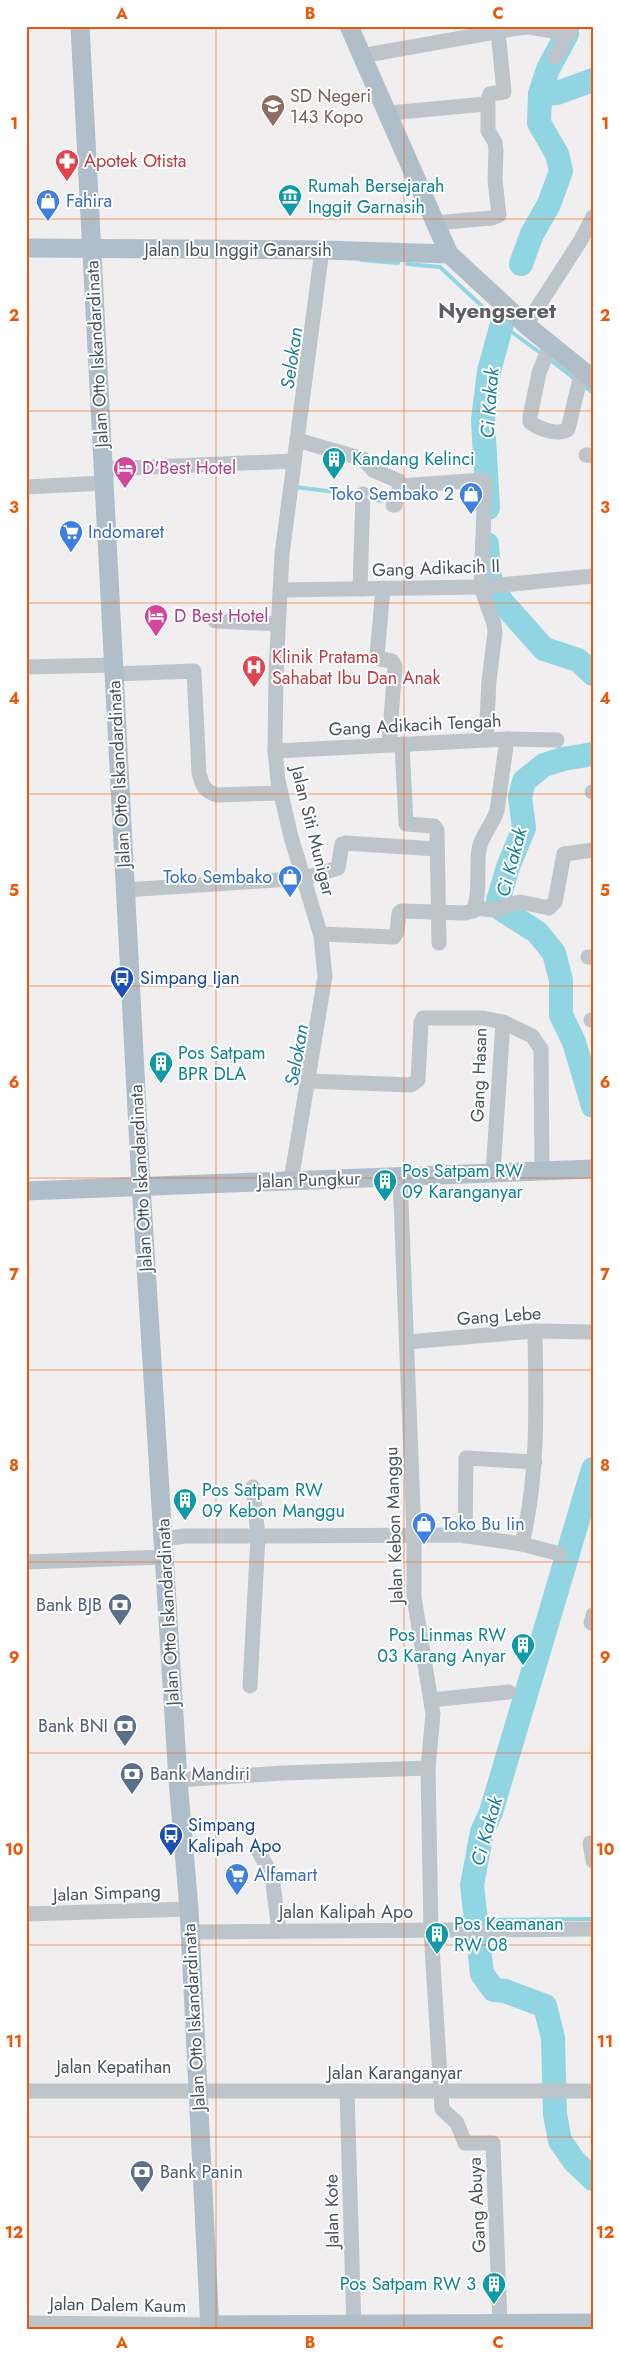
<svg xmlns="http://www.w3.org/2000/svg" width="619" height="2356" font-family="Jost,sans-serif">
<rect width="100%" height="100%" fill="#f0eeee"/>
<g fill="none" stroke-linecap="round" stroke-linejoin="round">
<g stroke="#91d5e3" stroke-width="4">
<polyline points="361,260 398,263"/>
<polyline points="407,264 440,267 502,325 542,354"/>
<polyline points="548,358 576,380"/>
<polyline points="583,385 593,393"/>
<polyline points="295,487 360,495"/>
<polyline points="365,496 380,501"/>
<polyline points="558,744 563,759"/>
<polyline points="476,1920 593,1919"/>
</g>
<g stroke="#91d5e3" stroke-width="24">
<polyline points="540,94 548,69 567,34"/>
<polyline points="521,264 532,234 549,204 561,171 557,154 539,123 540,94 557,93 593,80"/>
<polyline points="488,508 483,420 489,371 502,324"/>
<polyline points="487,544 489,574 495,591 503,603 544,649 578,660 593,674"/>
<polyline points="593,754 563,759 544,765 524,781 520,797 524,828 508,867 498,901 501,909 537,932 554,953 561,980 561,1015 574,1042 593,1106"/>
<polyline points="593,1469 491,1812 482,1832 472,1885 482,1974 494,1990 505,1991 545,2006 553,2038 555,2114 560,2141 575,2162 593,2179"/>
</g>
<g stroke="#bdc5cb" stroke-width="15">
<polyline points="361,56 518,28 530,27 569,34"/>
<polyline points="555,57 573,26"/>
<polyline points="389,113 486,104 490,94 504,92 498,31"/>
<polyline points="434,223 492,218 499,215 495,180 496,151 495,142 488,131 488,103"/>
<polyline points="526,325 581,240 593,217"/>
<path d="M550 345 539 373 530 417V422C539 429 558 436 568 429L582 371"/>
<polyline points="297,440 363,459 373,470 399,481 400,486"/>
<polyline points="586,455 593,456"/>
<polyline points="103,469 294,461"/>
<polyline points="26,487 104,483"/>
<polyline points="393,505 395,505 400,486 482,480 485,483 481,587 494,624 495,633 489,681 486,740"/>
<polyline points="383,588 377,656 380,659 392,661 395,666 389,745"/>
<polyline points="360,589 363,494"/>
<polyline points="280,590 481,587 593,576"/>
<polyline points="215,621 278,624"/>
<polyline points="26,667 113,665"/>
<path d="M114 674 194 671 199 773C202 785 204 791 217 795L280 793"/>
<polyline points="402,744 406,824 434,826 437,830 439,943"/>
<polyline points="275,751 507,739 557,740"/>
<polyline points="592,792 593,792"/>
<polyline points="125,890 305,878 338,868 342,844 345,843 437,849"/>
<polyline points="474,908 494,910 520,902 549,908 555,902 564,854 593,850"/>
<path d="M321 934 394 937 397 932 399 913 401 911 465 913 473 911C481 893 476 868 479 849 482 834 493 824 497 811L507 739"/>
<polyline points="588,957 593,957"/>
<polyline points="591,1020 593,1020"/>
<polyline points="503,1022 532,1036 541,1049 542,1171"/>
<polyline points="308,1081 411,1085 418,1080 421,1023 423,1018 483,1018 503,1022 493,1173"/>
<polyline points="400,1176 414,1534 414,1597 433,1714 428,1768 431,1930 442,2109 457,2123 465,2143 493,2143 500,2323"/>
<polyline points="291,1181 325,976 321,936 291,837 278,781 275,751 276,672 282,554 322,250"/>
<polyline points="407,1342 535,1331 593,1332"/>
<polyline points="253,1487 258,1536 460,1535 522,1544 560,1554"/>
<polyline points="465,1536 466,1458 535,1462"/>
<polyline points="164,1539 184,1536 258,1536 250,1686"/>
<path d="M522 1544C539 1473 536 1403 535 1331"/>
<polyline points="26,1562 166,1557"/>
<polyline points="591,1623 593,1615"/>
<polyline points="431,1700 509,1692"/>
<polyline points="178,1780 283,1773 428,1768"/>
<polyline points="590,1843 593,1861"/>
<polyline points="259,1852 272,1876 279,1931"/>
<polyline points="26,1914 189,1909"/>
<polyline points="190,1932 593,1929"/>
<polyline points="26,2091 593,2091"/>
<polyline points="347,2091 354,2330"/>
<polyline points="26,2323 210,2325"/>
</g>
<g stroke="#b0beca" stroke-width="19">
<polyline points="80,26 141,1186 178,1780 189,1909 210,2330"/>
<polyline points="349,26 449,254 526,325 593,379"/>
<polyline points="26,248 322,250 449,254"/>
<polyline points="26,1191 593,1169"/>
<polyline points="210,2325 593,2323"/>
</g>
</g>
<path fill="none" stroke="#e8590c" stroke-width="1" stroke-opacity="0.55" d="M216 26V2330M404 26V2330M26 219H593M26 411H593M26 603H593M26 794H593M26 986H593M26 1178H593M26 1370H593M26 1562H593M26 1753H593M26 1945H593M26 2137H593"/>
<defs>
<g id="school-pin" transform="scale(1.25)"><path d="M0 17L-7.5 6A9.5 9.5 0 1 1 7.5 6Z" fill="#8d6e63" stroke="#fff"/><path d="M0-5L7-2L0 1L-7-2ZM-4 1L0 2.5L4 1V4Q0 6-4 4Z" fill="#fff"/></g>
<g id="pharmacy-pin" transform="scale(1.25)"><path d="M0 17L-7.5 6A9.5 9.5 0 1 1 7.5 6Z" fill="#e0444e" stroke="#fff"/><path d="M-2-6h4v4h4v4h-4v4h-4v-4h-4v-4h4Z" fill="#fff"/></g>
<g id="museum-pin" transform="scale(1.25)"><path d="M0 17L-7.5 6A9.5 9.5 0 1 1 7.5 6Z" fill="#0f9aa8" stroke="#fff"/><path d="M0-6L6-3V-2H-6V-3ZM-5-1h2V3h-2ZM-1-1h2V3h-2ZM3-1h2V3H3ZM-6 4H6V6H-6Z" fill="#fff"/></g>
<g id="shop-pin" transform="scale(1.25)"><path d="M0 17L-7.5 6A9.5 9.5 0 1 1 7.5 6Z" fill="#3f7fe0" stroke="#fff"/><path d="M-5-2.5h2.3a2.7 3.5 0 0 1 5.4 0H5L5.5 6h-11ZM-1.5-2.5h3a1.5 2.3 0 0 0-3 0Z" fill="#fff"/></g>
<g id="building-pin" transform="scale(1.25)"><path d="M0 17L-7.5 6A9.5 9.5 0 1 1 7.5 6Z" fill="#0f9aa8" stroke="#fff"/><path d="M-4-6H4V6H1V3H-1V6H-4ZM-2.5-4.3h1.7v1.8h-1.7ZM.8-4.3h1.7v1.8H.8ZM-2.5-1h1.7V.8h-1.7ZM.8-1h1.7V.8H.8Z" fill="#fff"/></g>
<g id="hotel-pin" transform="scale(1.25)"><path d="M0 17L-7.5 6A9.5 9.5 0 1 1 7.5 6Z" fill="#d1479c" stroke="#fff"/><path d="M-6-4.5h1.5V1H6V5H4.5V3h-9V5H-6ZM-4 0a1.8 1.8 0 1 1 3.6 0ZM.5 0V-2.5h3Q6-2.5 6 0Z" fill="#fff"/></g>
<g id="supermarket-pin" transform="scale(1.25)"><path d="M0 17L-7.5 6A9.5 9.5 0 1 1 7.5 6Z" fill="#3f7fe0" stroke="#fff"/><path d="M-6-5.5h2.5l.6 2H6L4.5 2H-2.5L-4.4-4H-6ZM-1.5 3.2a1.3 1.3 0 1 0 .1 0ZM3 3.2a1.3 1.3 0 1 0 .1 0Z" fill="#fff"/></g>
<g id="hospital-pin" transform="scale(1.25)"><path d="M0 17L-7.5 6A9.5 9.5 0 1 1 7.5 6Z" fill="#e0444e" stroke="#fff"/><path d="M-5-5h3v3.5h4V-5h3V5h-3V1.5h-4V5h-3Z" fill="#fff"/></g>
<g id="bus-pin" transform="scale(1.25)"><path d="M0 17L-7.5 6A9.5 9.5 0 1 1 7.5 6Z" fill="#1a4fb4" stroke="#fff"/><path d="M-5-6H5V4H4V6H2V4H-2V6H-4V4H-5ZM-3.5-4V0h7V-4ZM-3.5 1.2v1.5H-2V1.2ZM2 1.2v1.5H3.5V1.2Z" fill="#fff"/></g>
<g id="bank-pin" transform="scale(1.25)"><path d="M0 17L-7.5 6A9.5 9.5 0 1 1 7.5 6Z" fill="#5c6f8a" stroke="#fff"/><path d="M-6-4H6V4H-6ZM0-2.3a2.3 2.3 0 1 0 0 4.6a2.3 2.3 0 1 0 0-4.6Z" fill="#fff"/></g>
</defs>
<g fill-rule="evenodd">
<use href="#school-pin" x="273" y="106"/>
<use href="#pharmacy-pin" x="67" y="161"/>
<use href="#museum-pin" x="290" y="196"/>
<use href="#shop-pin" x="48" y="201"/>
<use href="#building-pin" x="334" y="459"/>
<use href="#hotel-pin" x="125" y="468"/>
<use href="#shop-pin" x="471" y="494"/>
<use href="#supermarket-pin" x="71" y="532"/>
<use href="#hotel-pin" x="156" y="616"/>
<use href="#hospital-pin" x="254" y="667"/>
<use href="#shop-pin" x="290" y="877"/>
<use href="#bus-pin" x="122" y="978"/>
<use href="#building-pin" x="161" y="1063"/>
<use href="#building-pin" x="385" y="1181"/>
<use href="#building-pin" x="185" y="1500"/>
<use href="#shop-pin" x="424" y="1524"/>
<use href="#bank-pin" x="120" y="1605"/>
<use href="#building-pin" x="523" y="1645"/>
<use href="#bank-pin" x="125" y="1726"/>
<use href="#bank-pin" x="132" y="1774"/>
<use href="#bus-pin" x="171" y="1835"/>
<use href="#supermarket-pin" x="237" y="1875"/>
<use href="#building-pin" x="437" y="1934"/>
<use href="#bank-pin" x="142" y="2172"/>
<use href="#building-pin" x="494" y="2284"/>
</g>
<g text-anchor="middle" stroke-width="4" stroke-linejoin="round" paint-order="stroke">
<g font-size="18" fill="#785e54" stroke="#fff" text-anchor="start">
<text x="290" y="102">SD Negeri<tspan x="290" dy="21">143 Kopo</tspan></text>
</g>
<g font-size="18" fill="#be3a42" stroke="#fff" text-anchor="start">
<text x="84" y="167">Apotek Otista</text>
<text x="272" y="663">Klinik Pratama<tspan x="272" dy="21">Sahabat Ibu Dan Anak</tspan></text>
</g>
<g font-size="18" fill="#0d838f" stroke="#fff" text-anchor="start">
<text x="308" y="192">Rumah Bersejarah<tspan x="308" dy="21">Inggit Garnasih</tspan></text>
<text x="352" y="465">Kandang Kelinci</text>
<text x="178" y="1059">Pos Satpam<tspan x="178" dy="21">BPR DLA</tspan></text>
<text x="402" y="1177">Pos Satpam RW<tspan x="402" dy="21">09 Karanganyar</tspan></text>
<text x="202" y="1496">Pos Satpam RW<tspan x="202" dy="21">09 Kebon Manggu</tspan></text>
<text x="506" y="1641" text-anchor="end">Pos Linmas RW<tspan x="506" dy="21">03 Karang Anyar</tspan></text>
<text x="454" y="1930">Pos Keamanan<tspan x="454" dy="21">RW 08</tspan></text>
<text x="476" y="2290" text-anchor="end">Pos Satpam RW 3</text>
</g>
<g font-size="18" fill="#366cbe" stroke="#fff" text-anchor="start">
<text x="66" y="207">Fahira</text>
<text x="454" y="500" text-anchor="end">Toko Sembako 2</text>
<text x="88" y="538">Indomaret</text>
<text x="272" y="883" text-anchor="end">Toko Sembako</text>
<text x="442" y="1530">Toko Bu Iin</text>
<text x="254" y="1881">Alfamart</text>
</g>
<g font-size="18" fill="#485259" stroke="#fff">
<text x="238" y="256">Jalan Ibu Inggit Ganarsih</text>
<text transform="translate(97 354) rotate(-93)" y="6">Jalan Otto Iskandardinata</text>
<text transform="translate(436 568) rotate(-2)" y="6">Gang Adikacih II</text>
<text transform="translate(415 725) rotate(-3)" y="6">Gang Adikacih Tengah</text>
<text transform="translate(119 774) rotate(-93)" y="6">Jalan Otto Iskandardinata</text>
<text transform="translate(313 831) rotate(76)" y="6">Jalan Siti Munigar</text>
<text transform="translate(479 1075) rotate(-88)" y="6">Gang Hasan</text>
<text transform="translate(141 1178) rotate(-93)" y="6">Jalan Otto Iskandardinata</text>
<text transform="translate(309 1180) rotate(-2)" y="6">Jalan Pungkur</text>
<text transform="translate(499 1316) rotate(-4)" y="6">Gang Lebe</text>
<text transform="translate(394 1525) rotate(-92)" y="6">Jalan Kebon Manggu</text>
<text transform="translate(168 1612) rotate(-93)" y="6">Jalan Otto Iskandardinata</text>
<text transform="translate(107 1893) rotate(-2)" y="6">Jalan Simpang</text>
<text x="346" y="1918">Jalan Kalipah Apo</text>
<text transform="translate(194 2017) rotate(-93)" y="6">Jalan Otto Iskandardinata</text>
<text x="114" y="2073">Jalan Kepatihan</text>
<text x="395" y="2079">Jalan Karanganyar</text>
<text transform="translate(477 2205) rotate(-93)" y="6">Gang Abuya</text>
<text transform="translate(332 2211) rotate(-91)" y="6">Jalan Kote</text>
<text transform="translate(118 2305) rotate(1)" y="6">Jalan Dalem Kaum</text>
</g>
<g font-size="18" fill="#b23c85" stroke="#fff" text-anchor="start">
<text x="142" y="474">D'Best Hotel</text>
<text x="174" y="622">D Best Hotel</text>
</g>
<g font-size="18" fill="#164399" stroke="#fff" text-anchor="start">
<text x="140" y="984">Simpang Ijan</text>
<text x="188" y="1831">Simpang<tspan x="188" dy="21">Kalipah Apo</tspan></text>
</g>
<g font-size="18" fill="#4e5e75" stroke="#fff" text-anchor="end">
<text x="102" y="1611">Bank BJB</text>
<text x="108" y="1732">Bank BNI</text>
<text x="150" y="1780" text-anchor="start">Bank Mandiri</text>
<text x="160" y="2178" text-anchor="start">Bank Panin</text>
</g>
<g font-size="19" font-style="italic" fill="#1a7e93" stroke="#fff">
<text transform="translate(291 358) rotate(-82)" y="7">Selokan</text>
<text transform="translate(489 403) rotate(-86)" y="7">Ci Kakak</text>
<text transform="translate(511 862) rotate(-75)" y="7">Ci Kakak</text>
<text transform="translate(296 1055) rotate(-80)" y="7">Selokan</text>
<text transform="translate(486 1831) rotate(-74)" y="7">Ci Kakak</text>
</g>
<g font-size="22" font-weight="bold" fill="#5b5e62" stroke="#fff">
<text x="497" y="318">Nyengseret</text>
</g>
</g>
<rect width="619" height="2356" fill="none" stroke="#ffffff" stroke-width="55"/>
<rect x="28" y="28" width="564" height="2300" fill="none" stroke="#e8590c" stroke-width="2"/>
<g font-size="16" text-anchor="middle" font-weight="bold" fill="#e8590c">
<text x="122" y="19">A</text>
<text x="310" y="19">B</text>
<text x="498" y="19">C</text>
<text x="14" y="129">1</text>
<text x="605" y="129">1</text>
<text x="14" y="321">2</text>
<text x="605" y="321">2</text>
<text x="14" y="513">3</text>
<text x="605" y="513">3</text>
<text x="14" y="704">4</text>
<text x="605" y="704">4</text>
<text x="14" y="896">5</text>
<text x="605" y="896">5</text>
<text x="14" y="1088">6</text>
<text x="605" y="1088">6</text>
<text x="14" y="1280">7</text>
<text x="605" y="1280">7</text>
<text x="14" y="1471">8</text>
<text x="605" y="1471">8</text>
<text x="14" y="1663">9</text>
<text x="605" y="1663">9</text>
<text x="14" y="1855">10</text>
<text x="605" y="1855">10</text>
<text x="14" y="2047">11</text>
<text x="605" y="2047">11</text>
<text x="14" y="2238">12</text>
<text x="605" y="2238">12</text>
<text x="122" y="2348">A</text>
<text x="310" y="2348">B</text>
<text x="498" y="2348">C</text>
</g>
</svg>
